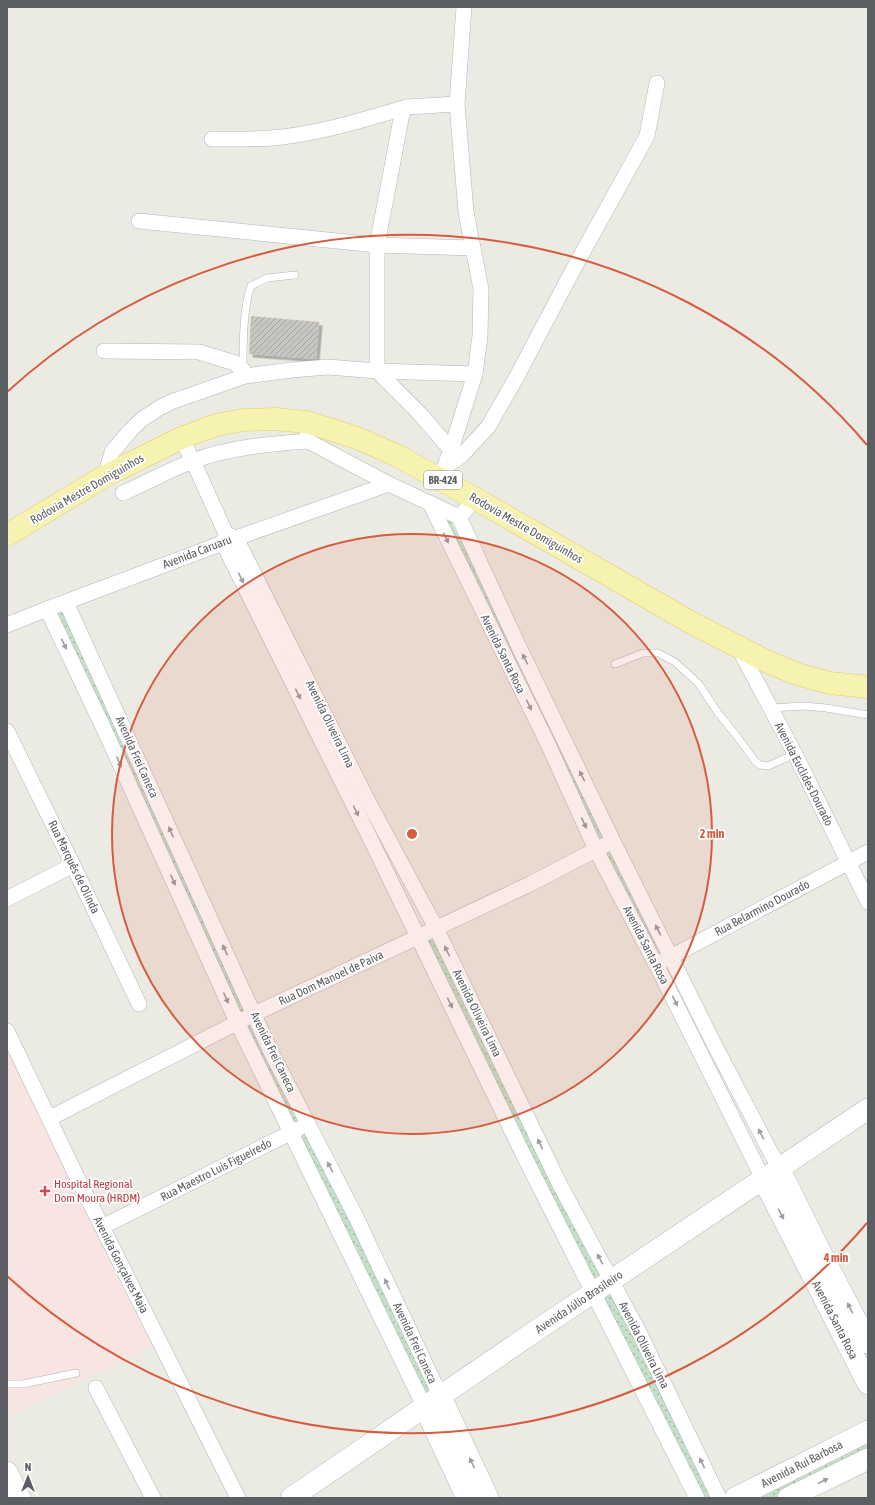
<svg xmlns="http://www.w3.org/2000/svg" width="875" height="1505" font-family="'Asap Condensed',sans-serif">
<defs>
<pattern id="grass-dots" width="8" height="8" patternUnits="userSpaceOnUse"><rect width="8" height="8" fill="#c2e1c6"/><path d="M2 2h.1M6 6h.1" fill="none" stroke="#a1baa4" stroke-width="1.8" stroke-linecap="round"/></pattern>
<pattern id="building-hatch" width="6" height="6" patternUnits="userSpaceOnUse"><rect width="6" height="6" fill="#c8c6c0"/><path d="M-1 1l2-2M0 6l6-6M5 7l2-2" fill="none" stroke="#a5a49f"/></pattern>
<filter id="shadow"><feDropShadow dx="3.5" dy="3.5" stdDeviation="0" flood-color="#0004"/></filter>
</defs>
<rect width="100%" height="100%" fill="#ecebe3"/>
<polygon fill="#f8e5e1" points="7,1039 158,1343 7,1417"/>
<g fill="url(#grass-dots)">
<polygon points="435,508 452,522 453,526 475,567 608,839 598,844"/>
<polygon points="64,604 250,1012 239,1019 50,609"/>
<polygon points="612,845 667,955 658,960 600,850"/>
<polygon points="435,932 607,1279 595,1288 421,939"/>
<polygon points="253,1018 305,1123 292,1129 242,1024"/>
<polygon points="307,1129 435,1391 425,1400 295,1134"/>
<polygon points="610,1285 716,1498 700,1498 598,1294"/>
<polygon points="868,1435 868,1453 779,1498 742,1498"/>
</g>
<polygon fill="url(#building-hatch)" filter="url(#shadow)" points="251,316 319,322 316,359 249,354"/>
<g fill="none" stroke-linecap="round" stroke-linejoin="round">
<g stroke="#b4b5b9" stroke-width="8">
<g id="lane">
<path d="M243 370C243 346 243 307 251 286L267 278 295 275"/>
<polyline points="615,664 643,653 658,653 675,662 699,684 718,713 736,735 755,761 760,765 768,766 795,754"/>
<polyline points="771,708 804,706 826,708 868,715"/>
<polyline points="7,1384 23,1384 76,1373"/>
</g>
</g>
<g stroke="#b4b5b9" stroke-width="16">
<g id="street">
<polyline points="457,104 407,107 402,114 377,245 377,371 475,374"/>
<path d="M212 139C235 139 259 140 282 137 325 132 366 119 407 107"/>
<polyline points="139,221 377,245 473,248"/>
<polyline points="104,351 199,352 235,363 243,370 245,376"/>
<polyline points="181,438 193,461 226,534 223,543 369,836 525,1158 697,1498"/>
<polyline points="308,441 389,484 459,517 476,499"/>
<polyline points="445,467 462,455 488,427 515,380 574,268 647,136 657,83"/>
<polyline points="105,476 112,452 130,431 141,420 159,408 171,402 245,376 292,370 328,367 377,371 420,414 451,450"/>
<polyline points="440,478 451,450 475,374 480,336 481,289 466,212 457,104 464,7"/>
<path d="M123 493C146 483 169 470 193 461 230 447 270 444 308 441L307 422"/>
<polyline points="430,503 548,744 596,850 662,976 763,1179"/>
<polyline points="459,517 518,645 613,841 714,1044 779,1168"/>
<polyline points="226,534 236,538 368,801 436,928 559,1183 639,1332 719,1498"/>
<polyline points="66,602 270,1050 356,1217 440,1395"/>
<polyline points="47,609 105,731 237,1022 424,1406"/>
<polyline points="7,625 47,609 236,538 389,484"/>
<polyline points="738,647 795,754 868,902"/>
<polyline points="7,731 73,865 139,1004"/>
<polyline points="7,899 73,865"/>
<polyline points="663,961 868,852"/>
<polyline points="7,1031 74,1171 238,1498"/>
<polyline points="50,1118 254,1014 530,884 605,845"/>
<polyline points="102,1227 298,1129"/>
<polyline points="96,1388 153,1498"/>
</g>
</g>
<g stroke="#b5b7bc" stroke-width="22">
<g id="secondary">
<polyline points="779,1168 818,1247 868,1343"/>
<polyline points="763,1179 868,1384"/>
<polyline points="440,1395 488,1498"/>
<polyline points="424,1406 467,1498"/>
<polyline points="7,1472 20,1498"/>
<polyline points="291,1498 537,1330 868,1109"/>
<polyline points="735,1498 868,1431"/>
<polyline points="788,1498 868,1459"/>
</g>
</g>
<g stroke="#e2cd67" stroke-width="23">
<polyline id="primary" points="7,535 105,476 181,438 216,425 243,420 275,419 307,422 357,438 396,455 476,499 690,622 768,662 797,674 830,683 868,687"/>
</g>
<use href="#lane" stroke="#fff" stroke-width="7"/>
<use href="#street" stroke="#fff" stroke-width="15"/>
<use href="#secondary" stroke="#fff" stroke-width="21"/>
<use href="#primary" stroke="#f6f2af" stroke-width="22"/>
</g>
<defs><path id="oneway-solid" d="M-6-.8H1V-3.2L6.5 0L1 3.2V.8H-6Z"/></defs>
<g fill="#9d9ea1">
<use href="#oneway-solid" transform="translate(446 538) rotate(64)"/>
<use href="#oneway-solid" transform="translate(241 578) rotate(64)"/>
<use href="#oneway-solid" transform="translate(64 644) rotate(65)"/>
<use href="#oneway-solid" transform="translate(525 659) rotate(-116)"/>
<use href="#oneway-solid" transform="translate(298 694) rotate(64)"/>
<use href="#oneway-solid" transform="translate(529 705) rotate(64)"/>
<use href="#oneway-solid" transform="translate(119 762) rotate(66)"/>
<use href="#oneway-solid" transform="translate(582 776) rotate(-116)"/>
<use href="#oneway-solid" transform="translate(356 811) rotate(64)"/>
<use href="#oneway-solid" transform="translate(584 823) rotate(65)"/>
<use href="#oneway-solid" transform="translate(171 832) rotate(-114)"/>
<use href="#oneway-solid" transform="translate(173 880) rotate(66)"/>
<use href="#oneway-solid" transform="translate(658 930) rotate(-117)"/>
<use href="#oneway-solid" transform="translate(225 950) rotate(-115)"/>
<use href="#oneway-solid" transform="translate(447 951) rotate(-116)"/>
<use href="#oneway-solid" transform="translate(226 998) rotate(66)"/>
<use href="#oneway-solid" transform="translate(675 1001) rotate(64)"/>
<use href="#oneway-solid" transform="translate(450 1003) rotate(64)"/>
<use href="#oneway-solid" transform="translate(761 1134) rotate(-117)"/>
<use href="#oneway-solid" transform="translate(540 1144) rotate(-116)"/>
<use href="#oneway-solid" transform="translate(330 1167) rotate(-117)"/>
<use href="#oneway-solid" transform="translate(781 1214) rotate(62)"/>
<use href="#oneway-solid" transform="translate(600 1259) rotate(-118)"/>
<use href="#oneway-solid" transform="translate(387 1284) rotate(-115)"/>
<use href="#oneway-solid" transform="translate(850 1308) rotate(-118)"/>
<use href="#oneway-solid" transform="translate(472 1463) rotate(-115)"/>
<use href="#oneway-solid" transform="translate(702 1463) rotate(-116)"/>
<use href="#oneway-solid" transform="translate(823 1481) rotate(-26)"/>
</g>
<circle cx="412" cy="834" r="300" fill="#d65c40" fill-opacity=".12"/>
<g fill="none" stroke="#d65c40" stroke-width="2">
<circle cx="412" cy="834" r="300"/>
<path d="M867 1223A599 599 0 0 1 7 1276M7 392A599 599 0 0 1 867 445"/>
</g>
<path fill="#e0444e" stroke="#fff" stroke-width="1.5" d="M43 1185h4v4h4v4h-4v4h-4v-4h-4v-4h4z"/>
<g text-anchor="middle" stroke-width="3.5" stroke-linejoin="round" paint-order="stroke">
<rect fill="#fff" stroke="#8c8e91" stroke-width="1" x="424" y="471" width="38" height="18" rx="3"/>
<g font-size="11" font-weight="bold" fill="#5b5e62">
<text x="443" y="484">BR-424</text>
</g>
<g font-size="12" fill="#5b5e62" stroke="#fff">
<text transform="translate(87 489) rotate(-30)" y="4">Rodovia Mestre Domiguinhos</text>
<text transform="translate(526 528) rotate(30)" y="4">Rodovia Mestre Domiguinhos</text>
<text transform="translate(197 552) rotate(-21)" y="4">Avenida Caruaru</text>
<text transform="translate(503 654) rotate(64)" y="4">Avenida Santa Rosa</text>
<text transform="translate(330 724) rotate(64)" y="4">Avenida Oliveira Lima</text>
<text transform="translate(137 757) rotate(66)" y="4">Avenida Frei Caneca</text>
<text transform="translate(804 774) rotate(63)" y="4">Avenida Euclides Dourado</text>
<text transform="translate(74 867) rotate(64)" y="4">Rua Marquês de Olinda</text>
<text transform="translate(762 908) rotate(-28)" y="4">Rua Belarmino Dourado</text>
<text transform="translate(646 945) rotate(63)" y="4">Avenida Santa Rosa</text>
<text transform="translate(331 978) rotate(-25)" y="4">Rua Dom Manoel de Paiva</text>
<text transform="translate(477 1013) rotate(64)" y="4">Avenida Oliveira Lima</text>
<text transform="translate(273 1052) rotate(64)" y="4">Avenida Frei Caneca</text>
<text transform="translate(216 1170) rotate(-27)" y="4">Rua Maestro Luis Figueiredo</text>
<text transform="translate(121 1265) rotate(63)" y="4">Avenida Gonçalves Maia</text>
<text transform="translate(579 1302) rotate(-34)" y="4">Avenida Júlio Brasileiro</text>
<text transform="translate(835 1320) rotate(63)" y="4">Avenida Santa Rosa</text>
<text transform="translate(415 1343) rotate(65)" y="4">Avenida Frei Caneca</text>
<text transform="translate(644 1345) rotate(63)" y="4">Avenida Oliveira Lima</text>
<text transform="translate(802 1464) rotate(-27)" y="4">Avenida Rui Barbosa</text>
</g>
<g font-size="12" fill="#be3a42" stroke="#fff" text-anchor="start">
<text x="54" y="1188">Hospital Regional<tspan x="54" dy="14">Dom Moura (HRDM)</tspan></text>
</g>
</g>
<circle cx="412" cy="834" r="6" fill="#d65c40" stroke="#fff" stroke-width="2"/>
<g font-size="12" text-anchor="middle" font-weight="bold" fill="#d65c40" stroke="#fff" stroke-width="3.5" stroke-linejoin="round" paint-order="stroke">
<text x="712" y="838">2 min</text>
<text x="836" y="1262">4 min</text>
</g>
<rect width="875" height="1505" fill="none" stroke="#5b5e62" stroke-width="16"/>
<g transform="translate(28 1477)" stroke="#ffffff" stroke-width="3" paint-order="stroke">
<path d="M0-3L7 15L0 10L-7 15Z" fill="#5b5e62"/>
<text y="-6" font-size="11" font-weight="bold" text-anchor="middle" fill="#5b5e62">N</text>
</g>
</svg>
